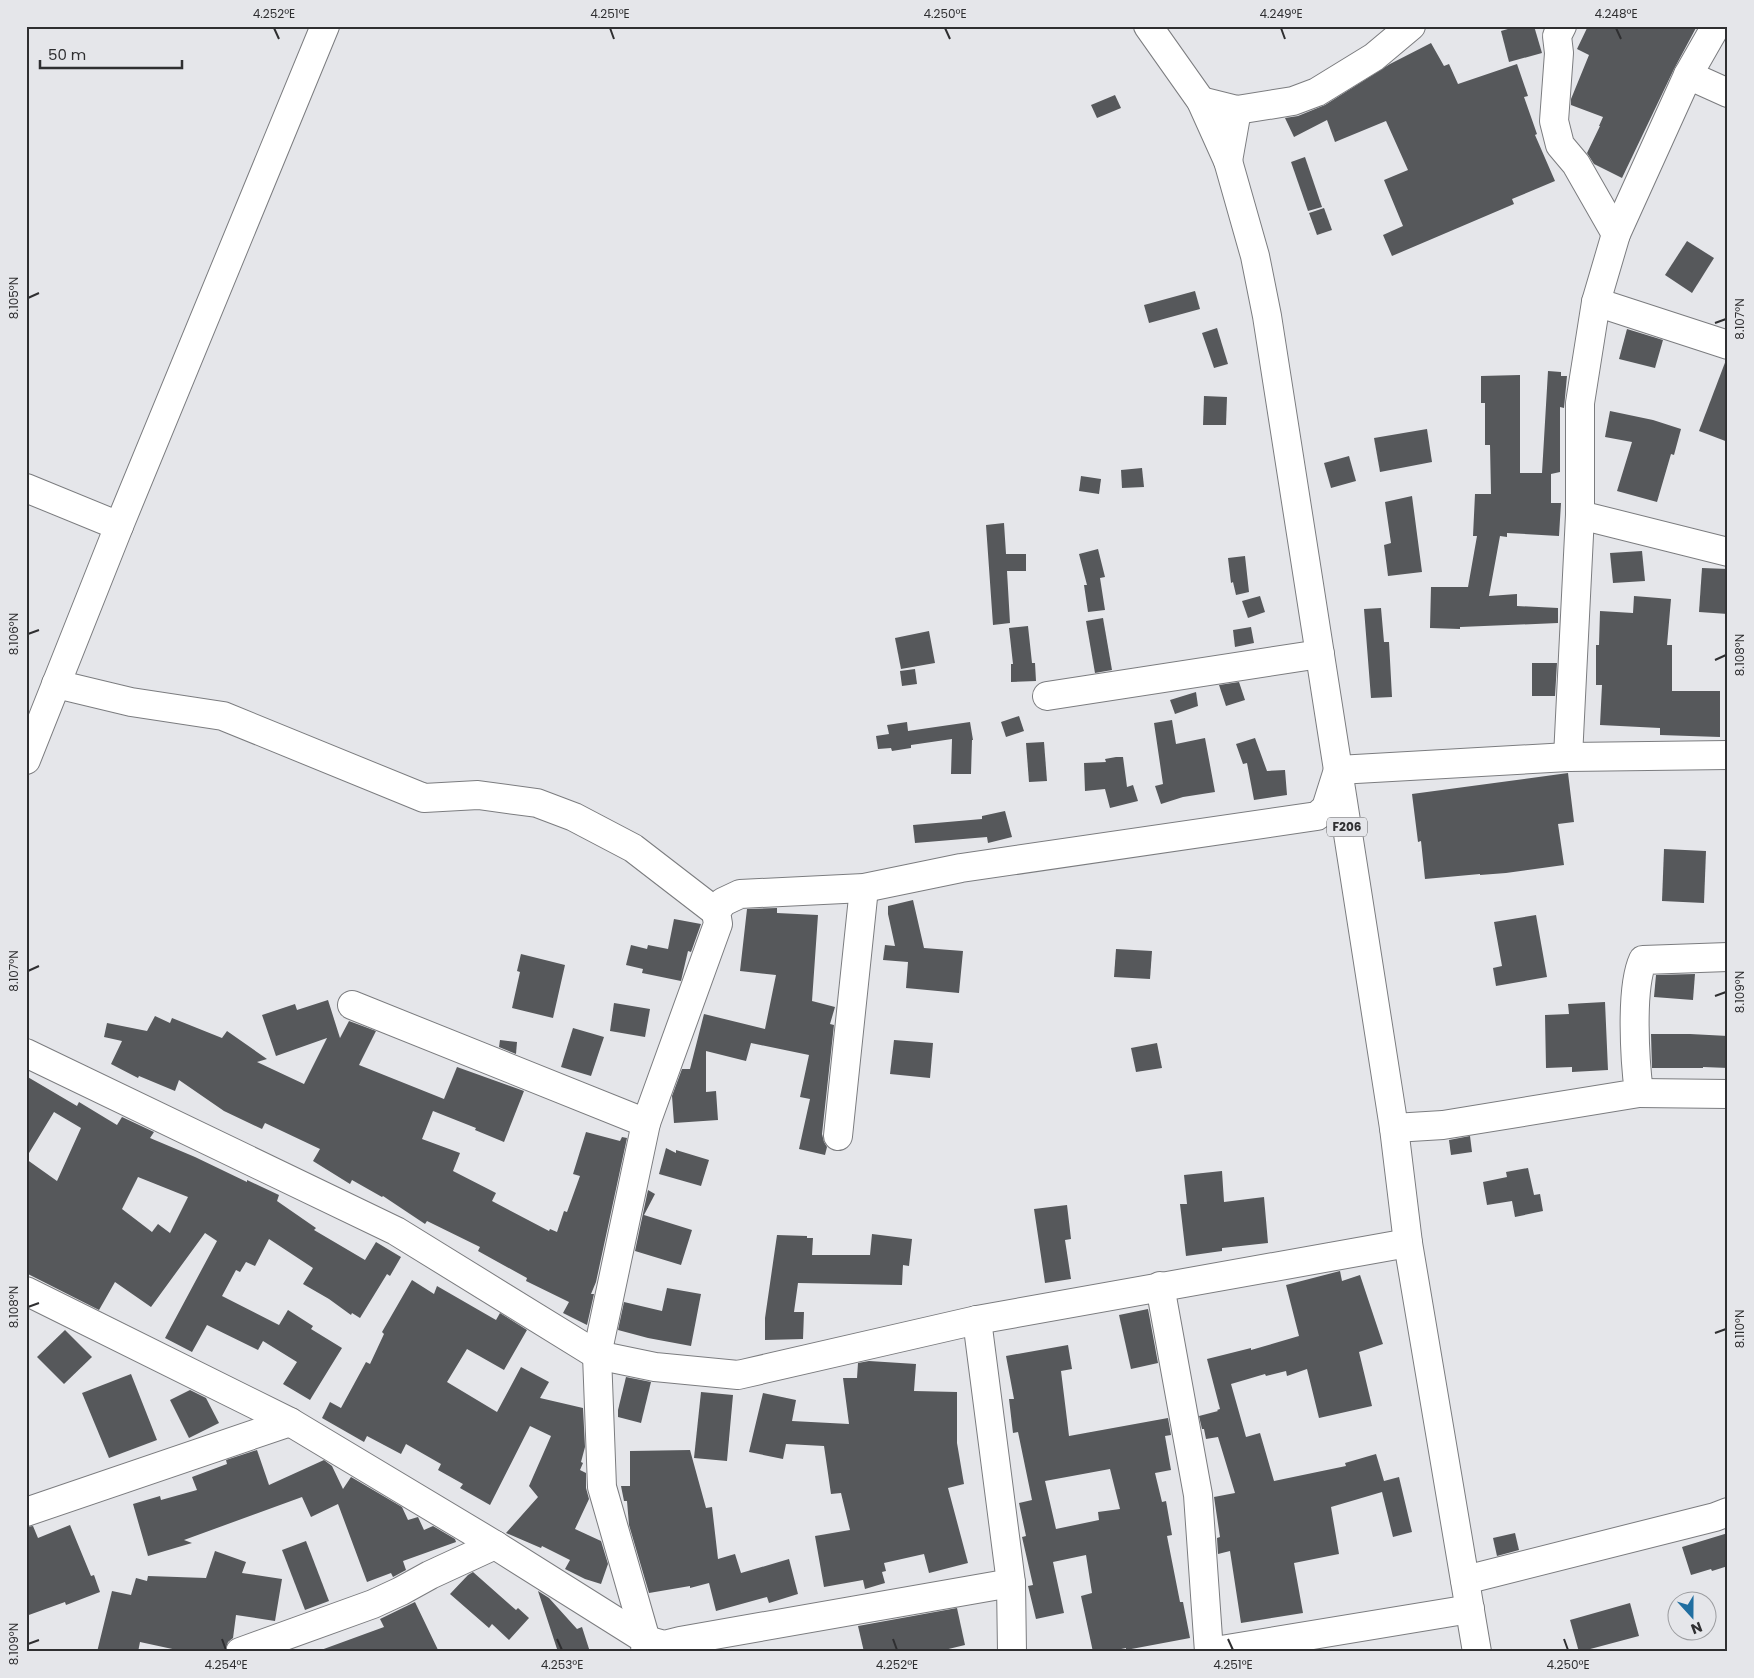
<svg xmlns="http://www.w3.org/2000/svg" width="1754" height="1678" font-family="Poppins,sans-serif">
<rect width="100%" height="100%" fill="#e5e6ea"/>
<g fill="#56585b" fill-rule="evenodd">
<polygon points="1518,26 1534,26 1542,53 1509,62 1501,31"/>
<polygon points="1588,26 1697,26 1674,69 1622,178 1594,164 1587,153 1600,126 1599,126 1603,117 1571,105 1571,99 1589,55 1577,49"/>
<polygon points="1431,43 1444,66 1449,64 1458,84 1517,64 1528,96 1524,97 1537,134 1535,135 1555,181 1512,199 1514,204 1392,256 1383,235 1403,226 1384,180 1408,170 1386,121 1335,142 1327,120 1294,137 1285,118 1298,116 1325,105 1390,64"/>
<polygon points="1115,95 1121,108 1097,118 1091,105"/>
<polygon points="1305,157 1322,207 1308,211 1291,162"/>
<polygon points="1324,208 1332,230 1317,235 1309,213"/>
<polygon points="1687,241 1714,258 1692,293 1665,275"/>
<polygon points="1195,291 1200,309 1149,323 1144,305"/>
<polygon points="1217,328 1228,364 1214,368 1202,333"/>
<polygon points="1627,329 1663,340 1655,368 1619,359"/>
<polygon points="1726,360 1728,360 1728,442 1699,431"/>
<polygon points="1548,371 1561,372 1561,376 1567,376 1564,408 1560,407 1560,472 1551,474 1551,503 1561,503 1559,536 1507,533 1507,537 1500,536 1489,596 1517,594 1517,606 1558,608 1558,623 1460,627 1460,629 1430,628 1431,587 1468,587 1477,536 1473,536 1475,494 1491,494 1490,445 1485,445 1485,403 1481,403 1481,376 1520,375 1520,473 1542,473"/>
<polygon points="1204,396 1227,397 1226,425 1203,425"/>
<polygon points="1610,411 1653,420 1681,429 1674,455 1671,454 1657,502 1617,491 1632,442 1605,437"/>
<polygon points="1427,429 1432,462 1380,472 1374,438"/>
<polygon points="1349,456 1356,481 1331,488 1324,463"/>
<polygon points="1142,468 1144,487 1122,488 1121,470"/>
<polygon points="1081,476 1101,479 1099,494 1079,491"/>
<polygon points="1412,496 1422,572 1388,576 1384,545 1391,543 1385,502"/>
<polygon points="1004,523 1006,554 1026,554 1026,571 1007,571 1010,623 993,625 986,525"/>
<polygon points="1098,549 1105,577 1100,578 1105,610 1088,612 1084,585 1087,585 1079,554"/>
<polygon points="1642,551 1645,581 1613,583 1610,553"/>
<polygon points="1245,556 1249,592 1236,595 1233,582 1231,583 1228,558"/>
<polygon points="1702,568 1728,569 1728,614 1699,612"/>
<polygon points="1260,596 1265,612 1248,618 1242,601"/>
<polygon points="1634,596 1671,599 1667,645 1672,645 1672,691 1720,691 1720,737 1660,735 1660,728 1600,725 1602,685 1596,685 1596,645 1599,645 1600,611 1633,613"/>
<polygon points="1381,608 1384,642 1389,642 1392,697 1371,698 1364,609"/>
<polygon points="1103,618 1112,670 1095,673 1086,621"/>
<polygon points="1028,626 1032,663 1035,663 1036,681 1011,682 1011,664 1013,664 1009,628"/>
<polygon points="1251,627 1254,643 1235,647 1233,630"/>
<polygon points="929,631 935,663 901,669 895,638"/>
<polygon points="1532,663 1557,663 1555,696 1532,696"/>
<polygon points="915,669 917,684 902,686 900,671"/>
<polygon points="1239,682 1245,700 1226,706 1219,685"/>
<polygon points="1196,692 1198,706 1175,714 1170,700"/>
<polygon points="1019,716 1024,731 1006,737 1001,722"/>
<polygon points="1172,720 1176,744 1205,738 1215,792 1183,797 1161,804 1155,786 1163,784 1154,723"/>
<polygon points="907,722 908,731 970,722 973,740 972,740 971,774 951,774 952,739 911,745 911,748 892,751 891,748 878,749 876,736 889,734 887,725"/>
<polygon points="1255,738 1267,771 1285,770 1287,795 1254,800 1247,763 1243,764 1236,744"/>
<polygon points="1044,742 1047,781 1029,782 1026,743"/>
<polygon points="1116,757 1123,757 1127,787 1133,785 1138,801 1110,808 1105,789 1085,791 1084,763 1106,762 1105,759"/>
<polygon points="1568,773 1574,822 1558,824 1564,865 1506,873 1480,875 1480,874 1425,879 1421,841 1418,842 1412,794"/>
<polygon points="1005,811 1012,837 988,843 987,837 915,843 913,825 982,819 982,816"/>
<polygon points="1664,849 1706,851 1704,903 1662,901"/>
<polygon points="913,900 924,948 963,951 959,993 906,988 908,962 883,960 885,945 895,946 888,914 888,906"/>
<polygon points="777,908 777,913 818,915 812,1001 835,1007 830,1024 834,1025 822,1134 824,1142 827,1147 825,1155 799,1149 810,1099 800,1097 809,1055 751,1043 746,1061 706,1051 706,1092 716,1091 718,1120 674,1123 672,1096 682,1069 690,1069 704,1014 765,1029 776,975 740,971 747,909"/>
<polygon points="1536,915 1547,977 1496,986 1493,968 1502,966 1494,922"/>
<polygon points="674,919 701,924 691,952 688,951 681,981 642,973 643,969 626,965 631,945 647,949 648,945 668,949"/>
<polygon points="1116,949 1152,951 1150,979 1114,977"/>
<polygon points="521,954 565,965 553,1018 512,1008 520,972 517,971"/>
<polygon points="1695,974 1693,1000 1654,997 1656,975"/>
<polygon points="328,1000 340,1038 349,1021 376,1031 359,1065 444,1099 457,1067 524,1091 504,1142 475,1130 476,1128 433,1111 422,1139 460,1153 453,1171 496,1193 492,1201 549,1231 550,1229 557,1232 564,1211 567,1212 580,1176 573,1174 586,1132 620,1141 622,1137 627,1138 596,1282 591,1294 594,1294 587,1325 563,1313 569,1302 526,1281 527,1278 478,1251 480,1247 427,1221 425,1224 383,1196 382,1197 352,1180 350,1184 313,1161 320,1149 265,1123 262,1129 224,1111 179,1080 175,1091 139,1076 138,1078 111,1064 122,1041 104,1037 107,1023 147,1031 155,1016 170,1023 172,1018 222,1038 227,1031 267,1059 257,1062 304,1084 327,1038 276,1056 262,1015 295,1004 297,1010"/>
<polygon points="1605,1002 1608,1070 1572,1072 1572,1067 1546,1068 1545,1015 1569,1014 1568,1004"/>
<polygon points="614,1003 650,1009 645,1037 610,1031"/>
<polygon points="573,1028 604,1037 591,1076 561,1067"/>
<polygon points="1651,1034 1690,1034 1728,1036 1728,1068 1703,1067 1703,1068 1652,1068"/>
<polygon points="500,1040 517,1042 516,1054 499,1047"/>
<polygon points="894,1040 933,1043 930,1078 890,1074"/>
<polygon points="1157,1043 1162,1068 1136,1072 1131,1048"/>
<path d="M26 1076 77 1106 79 1102 117 1125 122 1117 154 1132 150 1138 195 1157 247 1182V1180L279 1195 277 1201 316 1228 314 1230 365 1260 376 1242 401 1257 390 1276 387 1274 360 1318 352 1313 351 1315 329 1299 303 1284 313 1268 269 1239 255 1266 246 1262 240 1272 236 1270 222 1296 279 1325 288 1310 313 1326 311 1329 342 1348 310 1400 283 1384 297 1362 263 1341 258 1350 207 1325 192 1352 165 1338 217 1241 205 1233 151 1307 115 1282 99 1310 26 1273V1159L57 1181 81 1128 54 1112 26 1158ZM138 1177 188 1197 170 1233 158 1224 152 1232 122 1209Z"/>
<polygon points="1470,1136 1472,1152 1451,1155 1449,1140"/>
<polygon points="666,1148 676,1153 676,1150 709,1160 701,1186 659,1174"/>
<polygon points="1528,1168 1534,1195 1540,1194 1543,1211 1515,1217 1512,1201 1487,1205 1483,1182 1507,1177 1506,1172"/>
<polygon points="1222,1171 1224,1202 1264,1197 1268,1243 1222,1248 1222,1251 1186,1256 1180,1204 1187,1204 1184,1175"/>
<polygon points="648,1190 655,1194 644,1215 692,1230 681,1265 635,1251"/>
<polygon points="1067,1205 1071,1239 1065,1240 1071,1279 1045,1283 1034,1209"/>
<polygon points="872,1234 912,1239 909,1266 903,1265 902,1285 798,1283 794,1312 804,1312 803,1339 765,1340 765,1318 777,1235 807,1236 807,1238 813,1238 812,1255 870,1255"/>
<polygon points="1340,1271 1342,1281 1360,1275 1383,1344 1359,1352 1372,1406 1319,1418 1307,1369 1287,1376 1286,1371 1266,1376 1265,1374 1231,1384 1246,1437 1260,1433 1274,1481 1346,1466 1345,1463 1376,1454 1384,1481 1399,1477 1412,1532 1393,1537 1382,1492 1331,1507 1339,1554 1294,1563 1303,1613 1241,1623 1230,1551 1218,1554 1217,1538 1220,1537 1214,1497 1235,1493 1218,1437 1206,1439 1204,1429 1202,1429 1199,1416 1218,1411 1217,1410 1220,1409 1207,1359 1251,1348 1251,1350 1299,1336 1286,1285"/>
<polygon points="412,1280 434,1294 437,1286 496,1320 500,1313 527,1330 504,1370 467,1349 447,1382 497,1412 521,1367 549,1382 540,1398 583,1408 585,1447 581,1462 583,1463 580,1470 586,1473 586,1488 589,1499 575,1529 601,1541 608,1564 601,1584 585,1579 565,1569 570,1560 542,1546 541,1548 506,1533 538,1497 529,1486 551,1436 530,1426 490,1505 460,1488 463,1484 438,1470 441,1464 406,1444 401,1454 367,1436 364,1442 322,1418 330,1402 341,1408 366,1362 370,1364 384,1334 382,1332"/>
<polygon points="667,1288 701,1294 691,1346 648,1338 618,1330 624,1302 662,1311"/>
<polygon points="1148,1309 1158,1363 1131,1369 1119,1315"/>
<polygon points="65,1330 92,1357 64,1384 37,1357"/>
<path d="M1068 1345 1072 1369 1061 1371 1069 1436 1168 1418 1171 1435 1165 1436 1171 1470 1155 1473 1162 1502 1166 1501 1172 1535 1167 1536 1180 1602H1183L1190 1638 1126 1650V1648L1107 1652H1093L1081 1596 1092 1593 1086 1555 1053 1562 1064 1613 1036 1619 1028 1586 1033 1585 1022 1537 1026 1536 1019 1503 1032 1500 1018 1432 1013 1433 1009 1399H1014L1006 1356ZM1110 1469 1120 1509 1098 1512 1099 1520 1056 1529 1045 1481Z"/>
<polygon points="869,1361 916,1364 914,1391 957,1392 957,1443 964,1484 948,1488 968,1563 929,1573 924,1554 884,1563 886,1571 882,1572 885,1583 865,1589 863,1580 824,1587 815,1536 850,1530 841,1493 831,1494 824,1446 786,1444 783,1459 749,1452 763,1393 796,1400 792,1421 849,1424 843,1378 857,1378 858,1363"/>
<polygon points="131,1374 157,1440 109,1458 82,1393"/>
<polygon points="626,1377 651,1382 641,1423 618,1417 618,1410"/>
<polygon points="190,1390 206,1398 219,1423 189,1438 170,1400"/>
<polygon points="701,1392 733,1395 727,1461 694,1458"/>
<polygon points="257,1450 269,1485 324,1460 332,1466 343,1489 351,1477 402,1507 408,1520 418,1517 424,1530 433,1526 455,1539 456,1542 403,1561 406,1570 393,1577 391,1573 367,1582 338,1504 311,1517 302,1497 184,1540 192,1543 148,1556 133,1504 160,1496 161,1500 197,1490 192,1477 227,1464 226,1460"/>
<polygon points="690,1450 706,1508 712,1507 718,1559 735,1554 741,1573 789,1559 798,1594 769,1603 767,1597 716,1611 709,1583 690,1588 690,1586 649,1593 629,1525 627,1501 624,1501 621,1486 630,1486 630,1451"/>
<polygon points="70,1525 91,1576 94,1575 100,1592 66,1605 65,1602 26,1616 26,1527 33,1526 38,1538"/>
<polygon points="1515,1533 1519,1550 1497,1556 1493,1538"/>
<polygon points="1728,1533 1728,1566 1712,1571 1711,1569 1691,1575 1682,1547"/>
<polygon points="306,1541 329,1601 305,1610 282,1550"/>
<polygon points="215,1551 246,1562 242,1573 282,1579 275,1621 236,1615 233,1638 228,1642 225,1652 177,1652 177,1650 140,1642 138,1652 97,1652 112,1591 131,1595 136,1578 147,1581 148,1576 206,1578"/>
<polygon points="473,1572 516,1610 518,1608 529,1618 509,1640 492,1624 489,1628 450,1594 468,1575"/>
<polygon points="538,1591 549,1598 577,1629 582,1627 590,1652 558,1652"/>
<polygon points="415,1602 439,1652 321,1652 321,1650 384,1627 380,1619"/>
<polygon points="1630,1603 1639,1636 1579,1652 1570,1620"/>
<polygon points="957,1608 965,1645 936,1652 864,1652 858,1626"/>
</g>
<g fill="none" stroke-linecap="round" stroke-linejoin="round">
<g stroke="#7b7c7f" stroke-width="30">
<g id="minor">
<polyline points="1562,26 1557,36 1559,53 1554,121 1560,145 1576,164 1616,234"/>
<polyline points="1688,75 1728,93"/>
<polyline points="1201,101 1237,110 1293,101 1317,92 1374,57 1411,26"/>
<polyline points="1228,161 1237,110"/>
<polyline points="1596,302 1728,345"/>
<polyline points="26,488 119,526"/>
<polyline points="1580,515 1728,552"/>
<polyline points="56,684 131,702 223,716 424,798 478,795 537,803 574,817 633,848 716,912"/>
<polyline points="1047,696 1320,654"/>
<polyline points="1568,757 1580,515 1580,403 1596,302 1616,234 1688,75 1716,26"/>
<polyline points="26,760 119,526 325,26"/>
<polyline points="352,1005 646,1123"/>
<polyline points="26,1053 396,1231 597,1355 655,1367 738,1375 977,1320 1408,1243"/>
<polyline points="1639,1093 1728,1094"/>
<path d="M1394 1128 1443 1125 1639 1093C1635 1062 1630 988 1643 960L1728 957"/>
<polyline points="838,1136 864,888"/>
<polyline points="1160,1286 1198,1495 1209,1652"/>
<polyline points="26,1291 290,1422 495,1545 646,1640 664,1645 680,1641 1011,1583"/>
<polyline points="977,1320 1011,1583 1012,1652"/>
<polyline points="26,1512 290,1422"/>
<polyline points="1465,1580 1715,1517 1728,1512"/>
<polyline points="240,1652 373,1604 401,1591 430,1575 495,1545"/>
<polyline points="645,1652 646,1640 602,1487 597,1355 646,1123 718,924 716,912 723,902 740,894 864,888 961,868 1317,816 1326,808 1338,770 1568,757 1728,755"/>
<polyline points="1209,1652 1470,1609"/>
</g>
</g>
<g stroke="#7b7c7f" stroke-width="30">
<polyline id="major" points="1148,26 1201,101 1228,161 1255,256 1267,316 1394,1128 1408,1243 1477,1652"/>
</g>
<use href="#minor" stroke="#fff" stroke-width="28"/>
<use href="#major" stroke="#fff" stroke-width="28"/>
</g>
<path fill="none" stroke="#2f2f31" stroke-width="2" d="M274 28 279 39M610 28 614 39M945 28 950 39M1281 28 1285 39M1616 28 1621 39M28 298 39 293M1715 323 1726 319M28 634 39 630M1715 660 1726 655M28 971 39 966M1715 996 1726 992M28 1307 39 1303M1715 1333 1726 1329M222 1639 226 1650M557 1639 562 1650M893 1639 897 1650M1228 1639 1233 1650M1564 1639 1568 1650M28 1644 39 1640"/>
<g text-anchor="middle" stroke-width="5" stroke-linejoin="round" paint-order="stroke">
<rect fill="#e5e6ea" stroke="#666668" stroke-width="1" x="1327" y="817.5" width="40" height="19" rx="4"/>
<g font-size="12" font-weight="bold" fill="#2f2f31">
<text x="1347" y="831">F206</text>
</g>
</g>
<rect width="1754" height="1678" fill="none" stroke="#e5e6ea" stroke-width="55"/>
<g transform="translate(1692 1616) rotate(159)"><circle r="24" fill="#e5e6ea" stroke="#9c9da0"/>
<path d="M0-4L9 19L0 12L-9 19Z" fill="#206ea0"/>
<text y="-8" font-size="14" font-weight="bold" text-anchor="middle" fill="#2f2f31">N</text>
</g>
<path d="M40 60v8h142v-8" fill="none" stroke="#2f2f31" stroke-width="2.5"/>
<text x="48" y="60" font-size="15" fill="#2f2f31" stroke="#e5e6ea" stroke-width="4" paint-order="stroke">50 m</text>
<rect x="28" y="28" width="1698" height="1622" fill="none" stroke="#2f2f31" stroke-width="2"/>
<g font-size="12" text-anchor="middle" fill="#2f2f31">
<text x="274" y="18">4.252°E</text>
<text x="610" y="18">4.251°E</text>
<text x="945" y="18">4.250°E</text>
<text x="1281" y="18">4.249°E</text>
<text x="1616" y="18">4.248°E</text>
<text transform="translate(14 298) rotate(-90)" y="4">8.105°N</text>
<text transform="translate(1740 319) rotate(-90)" y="4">8.107°N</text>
<text transform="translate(14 634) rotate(-90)" y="4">8.106°N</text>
<text transform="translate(1740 655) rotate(-90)" y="4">8.108°N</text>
<text transform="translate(14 971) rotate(-90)" y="4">8.107°N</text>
<text transform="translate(1740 992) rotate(-90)" y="4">8.109°N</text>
<text transform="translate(14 1307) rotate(-90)" y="4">8.108°N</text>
<text transform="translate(1740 1329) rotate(-90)" y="4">8.110°N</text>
<text transform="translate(14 1644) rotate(-90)" y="4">8.109°N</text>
<text x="226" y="1669">4.254°E</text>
<text x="562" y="1669">4.253°E</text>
<text x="897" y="1669">4.252°E</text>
<text x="1233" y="1669">4.251°E</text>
<text x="1568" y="1669">4.250°E</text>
</g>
</svg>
